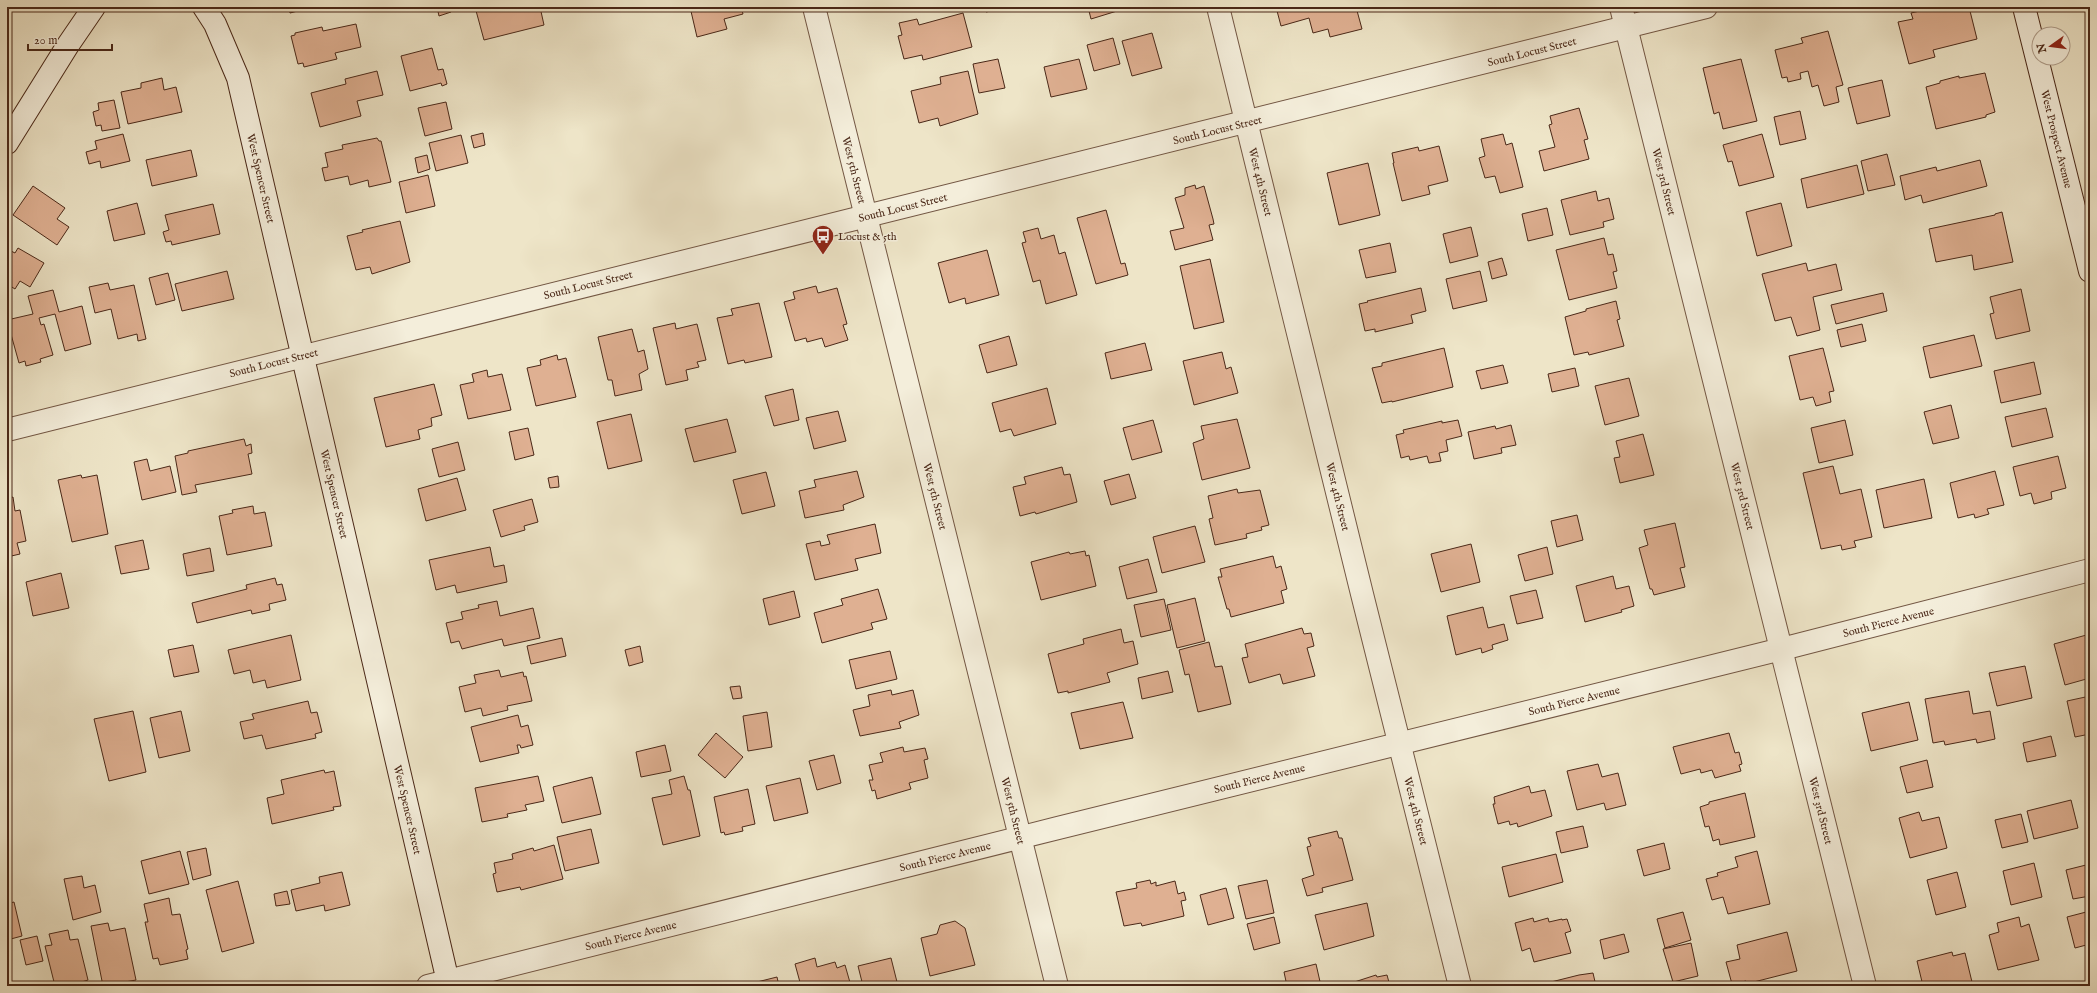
<svg xmlns="http://www.w3.org/2000/svg" width="2097" height="993" font-family="'IM FELL English',serif">
<rect width="100%" height="100%" fill="#eee5c8"/>
<filter id="stains"><feTurbulence type="fractalNoise" baseFrequency=".005" numOctaves="4"/><feColorMatrix values="0 0 0 0 .2 0 0 0 0 .09 0 0 0 0 .02 0 0 0 .5 -.17"/></filter>
<radialGradient id="worn" r=".72"><stop offset=".6" stop-color="#630" stop-opacity="0"/><stop offset="1" stop-color="#630" stop-opacity=".3"/></radialGradient>
<g fill="#dfb092" stroke="#4a2818">
<polygon points="282,7 313,7 290,13 289,8 282,10"/>
<polygon points="437,7 450,7 451,12 439,16"/>
<polygon points="475,7 540,7 544,25 484,40"/>
<polygon points="690,7 741,7 743,14 724,19 727,29 697,37"/>
<polygon points="985,7 1010,7 986,12"/>
<polygon points="1088,7 1130,7 1091,19"/>
<polygon points="1276,7 1356,7 1362,29 1330,37 1328,29 1313,33 1309,18 1281,26"/>
<polygon points="1937,7 1969,7 1977,39 1933,50 1935,57 1909,64 1898,22 1913,19 1911,13"/>
<polygon points="963,13 972,47 923,60 922,55 904,59 898,36 902,35 899,23 917,19 919,25"/>
<polygon points="356,24 361,47 335,53 337,59 304,67 303,63 298,64 291,36 295,35 295,33 322,27 323,31"/>
<polygon points="1828,31 1843,85 1836,87 1839,102 1824,106 1818,85 1812,87 1808,71 1800,73 1801,79 1788,82 1787,77 1782,78 1775,50 1803,43 1801,38"/>
<polygon points="1152,33 1162,68 1132,76 1122,41"/>
<polygon points="1113,38 1120,64 1094,71 1087,45"/>
<polygon points="432,48 438,70 443,69 447,84 442,86 441,83 410,91 401,56"/>
<polygon points="998,59 1005,88 979,93 973,64"/>
<polygon points="1079,59 1087,89 1051,97 1044,67"/>
<polygon points="1741,59 1757,121 1723,129 1719,112 1714,114 1703,68"/>
<polygon points="377,71 383,95 357,101 361,116 320,127 311,93 346,84 345,79"/>
<polygon points="968,71 978,114 940,126 938,118 919,123 911,91 941,84 940,77"/>
<polygon points="1985,73 1995,112 1986,115 1986,117 1936,129 1926,87 1940,83 1940,81 1959,76 1959,78"/>
<polygon points="162,78 164,90 176,87 182,112 128,124 121,92 141,88 141,83"/>
<polygon points="1882,80 1890,116 1857,124 1848,88"/>
<polygon points="114,100 120,128 102,131 101,125 96,126 93,112 99,110 98,103"/>
<polygon points="446,102 452,129 425,136 418,108"/>
<polygon points="1579,108 1588,139 1584,140 1589,159 1544,171 1539,151 1555,147 1549,125 1552,124 1550,116"/>
<polygon points="1800,111 1806,139 1780,145 1774,117"/>
<polygon points="483,133 485,145 474,148 471,136"/>
<polygon points="123,134 130,161 101,168 100,161 89,164 86,152 97,149 95,141"/>
<polygon points="1503,134 1506,145 1512,143 1523,187 1500,193 1495,176 1485,178 1479,158 1485,156 1481,139"/>
<polygon points="1762,134 1774,177 1739,186 1732,161 1728,162 1723,145"/>
<polygon points="461,135 468,163 436,171 429,143"/>
<polygon points="377,138 379,141 381,141 391,182 369,187 368,180 350,185 348,176 325,181 322,168 328,167 325,153 343,149 342,145"/>
<polygon points="1439,146 1448,181 1428,186 1430,194 1402,201 1393,163 1394,163 1392,153 1418,147 1419,151"/>
<polygon points="191,150 197,176 152,186 146,160"/>
<polygon points="1887,154 1895,185 1868,191 1861,161"/>
<polygon points="427,155 430,169 418,173 415,158"/>
<polygon points="1980,160 1987,186 1923,203 1921,195 1905,200 1900,176 1936,167 1937,171"/>
<polygon points="1368,163 1380,215 1339,225 1327,173"/>
<polygon points="1857,165 1864,194 1807,208 1801,179"/>
<polygon points="428,175 435,206 406,213 399,182"/>
<polygon points="1195,185 1196,189 1204,186 1213,219 1214,224 1209,225 1213,240 1175,250 1170,231 1184,228 1175,198 1185,195 1185,188"/>
<polygon points="33,186 65,208 57,219 69,227 57,245 13,215"/>
<polygon points="1596,191 1598,201 1609,198 1614,219 1603,222 1604,227 1570,235 1561,200"/>
<polygon points="137,203 145,234 114,241 107,211"/>
<polygon points="1781,203 1792,246 1757,256 1746,212"/>
<polygon points="213,204 220,234 172,245 171,241 166,242 163,232 169,230 165,215"/>
<polygon points="1547,208 1553,235 1528,241 1522,214"/>
<polygon points="1106,210 1121,264 1125,263 1128,275 1096,284 1077,218"/>
<polygon points="2002,212 2013,262 1974,270 1972,255 1936,262 1929,229 1995,215 1995,214"/>
<polygon points="400,221 410,262 372,274 370,267 356,270 347,236 363,232 362,230"/>
<polygon points="1471,227 1478,256 1450,263 1443,234"/>
<polygon points="1038,228 1041,239 1054,235 1059,254 1065,252 1077,295 1046,304 1040,280 1033,282 1022,243 1026,242 1023,232"/>
<polygon points="1604,238 1608,255 1613,254 1617,271 1613,272 1617,288 1569,300 1556,250"/>
<polygon points="1390,243 1396,272 1366,278 1359,250"/>
<polygon points="18,248 44,263 30,287 20,281 15,289 7,284 7,249 15,253"/>
<polygon points="987,250 999,295 966,304 965,298 949,303 938,263"/>
<polygon points="1502,258 1507,275 1492,279 1488,262"/>
<polygon points="1210,259 1224,322 1194,329 1180,266"/>
<polygon points="1806,263 1808,271 1836,264 1842,290 1813,297 1820,330 1797,336 1791,317 1775,321 1762,274"/>
<polygon points="227,271 234,299 182,311 175,284"/>
<polygon points="1480,271 1487,301 1453,309 1446,279"/>
<polygon points="168,273 175,300 156,305 149,278"/>
<polygon points="108,283 110,290 134,285 146,339 138,341 137,334 118,339 111,309 95,313 89,287"/>
<polygon points="816,286 818,293 837,288 847,324 843,325 848,340 825,347 822,338 807,342 806,338 795,341 784,302 795,299 793,292"/>
<polygon points="1421,288 1426,311 1411,315 1413,323 1375,332 1375,329 1365,331 1359,304 1368,302 1367,301"/>
<polygon points="2021,289 2030,331 1996,339 1990,314 1994,313 1990,297"/>
<polygon points="53,290 59,312 82,306 91,344 65,351 55,314 39,318 41,325 44,324 53,355 40,359 41,362 26,366 25,361 19,363 7,320 33,314 28,296"/>
<polygon points="1883,293 1887,311 1836,324 1831,305"/>
<polygon points="1616,301 1620,319 1617,320 1624,346 1589,355 1588,352 1574,355 1565,317 1586,311 1586,309"/>
<polygon points="759,303 772,357 745,363 744,360 728,364 717,318 733,315 731,309"/>
<polygon points="675,323 676,329 697,324 706,360 697,362 699,367 686,370 688,380 666,385 653,328"/>
<polygon points="1862,324 1866,341 1841,347 1837,330"/>
<polygon points="632,329 638,352 644,350 648,369 639,374 642,390 615,396 612,380 608,380 598,337"/>
<polygon points="1974,335 1982,366 1930,378 1923,347"/>
<polygon points="1009,336 1017,365 987,373 979,345"/>
<polygon points="1145,343 1152,370 1111,379 1105,353"/>
<polygon points="1444,348 1453,387 1392,402 1392,401 1382,403 1372,368 1382,366 1382,363"/>
<polygon points="1823,348 1834,391 1829,392 1831,402 1816,406 1813,397 1800,400 1789,356"/>
<polygon points="1222,352 1226,369 1231,367 1238,393 1194,405 1183,361"/>
<polygon points="557,355 558,360 566,358 576,397 536,406 527,368 541,365 540,360"/>
<polygon points="2034,362 2041,394 2001,403 1994,371"/>
<polygon points="1503,365 1508,383 1481,389 1476,371"/>
<polygon points="1575,368 1579,386 1552,392 1548,374"/>
<polygon points="487,370 488,377 502,374 511,410 468,419 460,385 474,382 472,374"/>
<polygon points="1629,378 1639,416 1605,425 1595,386"/>
<polygon points="434,384 442,415 431,418 432,426 418,430 420,439 386,447 374,398"/>
<polygon points="1047,388 1056,424 1014,436 1011,429 1000,432 992,403"/>
<polygon points="793,389 799,420 774,426 765,396"/>
<polygon points="1951,405 1959,438 1933,444 1924,412"/>
<polygon points="2046,408 2053,437 2012,447 2005,417"/>
<polygon points="838,411 846,441 814,449 806,418"/>
<polygon points="631,414 642,461 608,469 597,422"/>
<polygon points="727,419 736,452 694,462 685,429"/>
<polygon points="1237,419 1250,468 1202,480 1193,443 1204,439 1201,426"/>
<polygon points="1153,420 1162,452 1132,460 1123,428"/>
<polygon points="1458,420 1462,436 1446,440 1448,451 1439,453 1441,461 1429,463 1427,456 1410,460 1409,456 1401,458 1396,435 1404,433 1403,430 1442,421 1442,423"/>
<polygon points="1845,420 1853,455 1819,463 1811,428"/>
<polygon points="1511,425 1516,445 1501,448 1502,453 1474,459 1468,432 1495,426 1496,429"/>
<polygon points="528,428 534,455 515,460 509,432"/>
<polygon points="1643,434 1654,475 1620,483 1614,458 1620,457 1616,441"/>
<polygon points="244,439 246,446 251,444 252,453 248,454 252,474 195,485 197,492 182,495 175,456 188,453 188,451"/>
<polygon points="458,442 465,470 439,477 432,449"/>
<polygon points="2058,456 2066,488 2051,492 2052,499 2034,504 2031,493 2020,496 2013,467"/>
<polygon points="147,459 150,471 170,466 176,492 142,500 134,462"/>
<polygon points="1833,466 1840,494 1861,489 1872,537 1854,541 1856,547 1842,550 1841,545 1821,549 1803,473"/>
<polygon points="1062,467 1064,475 1070,474 1077,502 1036,514 1035,512 1020,516 1013,487 1026,484 1024,477"/>
<polygon points="857,471 864,497 843,505 844,510 805,518 799,491 816,487 814,480"/>
<polygon points="1995,471 2004,505 1987,509 1989,514 1975,518 1974,514 1958,518 1950,483"/>
<polygon points="766,472 775,506 742,514 733,480"/>
<polygon points="1129,474 1136,498 1111,505 1104,481"/>
<polygon points="81,475 82,478 97,475 108,534 72,542 58,480"/>
<polygon points="558,476 559,487 550,488 548,478"/>
<polygon points="457,478 466,510 426,521 418,489"/>
<polygon points="1924,479 1932,518 1884,528 1876,490"/>
<polygon points="1237,489 1238,493 1260,490 1269,525 1261,527 1262,530 1246,534 1247,538 1215,545 1209,519 1213,518 1208,496"/>
<polygon points="13,497 15,511 20,510 26,541 17,543 20,554 7,557 7,499"/>
<polygon points="532,499 538,522 524,526 525,530 501,537 493,510"/>
<polygon points="253,506 254,514 265,512 272,546 227,555 219,516 233,513 232,510"/>
<polygon points="1577,515 1583,540 1557,547 1551,521"/>
<polygon points="1675,523 1685,567 1680,568 1685,587 1654,595 1652,589 1650,589 1639,548 1648,545 1644,530"/>
<polygon points="875,524 881,553 855,559 858,570 815,580 806,544 820,541 821,546 830,544 827,535"/>
<polygon points="1195,526 1205,562 1162,573 1153,537"/>
<polygon points="143,540 149,569 121,574 115,546"/>
<polygon points="1471,544 1480,582 1441,592 1431,554"/>
<polygon points="490,547 494,567 504,565 507,582 457,593 455,585 436,590 429,560"/>
<polygon points="1547,547 1553,574 1525,581 1518,555"/>
<polygon points="210,548 214,571 187,576 183,554"/>
<polygon points="1085,551 1086,556 1089,555 1096,586 1041,600 1031,562 1069,552 1070,554"/>
<polygon points="1273,556 1276,568 1281,566 1287,589 1281,591 1284,603 1231,617 1229,609 1227,609 1218,577 1222,577 1220,569"/>
<polygon points="1148,559 1157,592 1127,599 1119,567"/>
<polygon points="61,573 69,608 33,616 26,582"/>
<polygon points="1613,576 1616,589 1629,586 1634,606 1621,610 1622,612 1585,622 1576,586"/>
<polygon points="275,578 277,585 282,584 286,600 269,604 270,610 252,614 251,610 197,623 192,603 247,589 246,585"/>
<polygon points="878,589 887,619 871,623 873,629 822,643 814,613 843,605 841,599"/>
<polygon points="1536,590 1543,618 1517,624 1510,596"/>
<polygon points="794,591 800,617 769,625 763,599"/>
<polygon points="1195,598 1205,641 1177,648 1167,605"/>
<polygon points="1164,599 1171,630 1141,637 1134,605"/>
<polygon points="497,601 500,616 533,608 540,638 504,646 502,639 462,649 459,641 451,643 446,623 463,619 461,612 479,608 478,605"/>
<polygon points="1483,607 1488,628 1504,624 1508,640 1492,645 1493,649 1482,653 1481,648 1456,655 1447,616"/>
<polygon points="1302,628 1304,634 1311,633 1314,646 1307,648 1315,676 1283,684 1280,674 1249,683 1242,658 1248,657 1245,644"/>
<polygon points="1121,629 1124,643 1133,641 1138,664 1107,673 1110,682 1068,693 1068,691 1058,693 1048,654 1084,644 1083,639"/>
<polygon points="2090,634 2090,678 2065,685 2054,644"/>
<polygon points="291,635 301,680 267,688 265,680 253,683 250,670 234,674 228,650"/>
<polygon points="562,638 566,656 531,664 527,646"/>
<polygon points="1209,642 1215,667 1222,666 1231,704 1198,712 1189,674 1185,675 1179,650"/>
<polygon points="193,645 199,672 174,677 168,650"/>
<polygon points="640,646 643,662 629,666 625,650"/>
<polygon points="890,651 897,679 856,689 849,660"/>
<polygon points="2025,666 2032,698 1997,706 1989,673"/>
<polygon points="499,670 501,677 523,672 524,677 526,676 532,701 507,706 508,710 483,716 481,708 465,712 459,687 476,683 474,675"/>
<polygon points="1168,671 1173,692 1142,699 1138,678"/>
<polygon points="740,686 742,698 733,699 730,687"/>
<polygon points="891,690 892,695 913,690 919,715 899,722 901,728 860,736 853,710 870,706 868,695"/>
<polygon points="1969,691 1973,714 1990,711 1995,739 1977,743 1976,739 1945,745 1944,741 1933,743 1925,699"/>
<polygon points="2090,696 2090,734 2075,737 2067,701"/>
<polygon points="308,701 311,713 317,712 322,732 315,734 316,738 266,749 262,735 244,739 240,722 254,719 252,714"/>
<polygon points="1123,702 1133,738 1080,749 1071,713"/>
<polygon points="1909,702 1918,740 1871,751 1862,713"/>
<polygon points="133,711 146,772 109,781 94,719"/>
<polygon points="181,711 190,751 159,758 150,718"/>
<polygon points="767,712 772,747 748,751 743,716"/>
<polygon points="518,715 521,727 528,725 533,745 521,748 520,745 517,745 519,753 480,762 471,727"/>
<polygon points="716,733 743,757 725,778 698,755"/>
<polygon points="1729,733 1735,753 1739,752 1742,764 1739,765 1741,771 1715,778 1712,770 1701,773 1700,769 1681,774 1673,747"/>
<polygon points="2051,736 2056,756 2027,762 2023,743"/>
<polygon points="665,745 671,771 641,777 636,752"/>
<polygon points="903,747 904,752 925,748 928,759 924,760 928,778 909,783 911,789 877,799 875,790 872,791 869,780 873,780 869,765 883,762 880,753"/>
<polygon points="834,755 841,783 817,790 809,761"/>
<polygon points="1927,760 1933,787 1907,793 1900,767"/>
<polygon points="1598,764 1602,777 1618,773 1626,805 1606,810 1604,803 1577,810 1567,771"/>
<polygon points="324,770 325,773 334,771 341,806 333,807 334,810 272,824 267,798 284,794 281,780"/>
<polygon points="538,776 544,801 525,805 527,810 507,814 508,817 482,822 475,788"/>
<polygon points="684,776 688,790 690,790 700,836 663,845 652,798 672,794 669,780"/>
<polygon points="592,777 601,814 562,823 553,787"/>
<polygon points="800,778 808,813 774,821 766,786"/>
<polygon points="1529,786 1531,793 1545,790 1552,816 1518,827 1517,823 1510,825 1509,821 1498,824 1493,804 1495,804 1494,797"/>
<polygon points="748,789 755,824 742,827 743,831 725,835 724,832 721,833 714,797"/>
<polygon points="1745,793 1755,837 1720,845 1719,839 1713,841 1709,826 1705,827 1700,807 1709,804 1709,802"/>
<polygon points="2071,800 2078,828 2034,839 2027,811"/>
<polygon points="1919,812 1922,821 1939,817 1947,848 1910,858 1899,818"/>
<polygon points="2021,814 2028,842 2002,848 1995,820"/>
<polygon points="1583,826 1588,847 1561,853 1556,832"/>
<polygon points="591,829 599,863 565,871 557,837"/>
<polygon points="1337,831 1339,838 1342,838 1353,880 1322,888 1323,892 1307,896 1302,879 1314,875 1307,847 1311,846 1308,838"/>
<polygon points="1664,843 1670,869 1644,876 1637,850"/>
<polygon points="554,845 563,879 521,890 520,887 497,892 493,874 496,873 494,863 513,859 512,854 533,848 534,851"/>
<polygon points="206,848 211,875 193,880 187,852"/>
<polygon points="180,851 189,884 149,894 141,861"/>
<polygon points="1757,851 1770,904 1728,914 1723,897 1712,900 1706,879 1718,876 1717,873 1738,867 1735,857"/>
<polygon points="1556,854 1563,882 1509,897 1502,867"/>
<polygon points="2034,863 2042,897 2011,905 2003,871"/>
<polygon points="2090,864 2090,896 2073,899 2066,870"/>
<polygon points="342,872 350,905 325,911 324,905 296,911 291,890 320,883 319,877"/>
<polygon points="1957,872 1966,907 1936,915 1927,880"/>
<polygon points="82,876 84,888 95,885 101,912 73,920 64,879"/>
<polygon points="1150,880 1151,884 1156,882 1156,886 1175,881 1178,894 1184,892 1186,900 1181,901 1184,916 1142,926 1141,923 1124,926 1116,892 1137,888 1136,883"/>
<polygon points="1267,880 1274,913 1246,919 1238,886"/>
<polygon points="238,881 254,943 222,952 206,890"/>
<polygon points="1226,888 1234,918 1208,925 1200,895"/>
<polygon points="287,891 290,904 276,906 274,894"/>
<polygon points="169,898 172,915 180,914 188,949 186,950 188,959 160,965 158,958 153,959 145,922 148,922 144,904"/>
<polygon points="14,902 22,936 7,940 7,904"/>
<polygon points="1367,903 1374,936 1324,950 1315,915"/>
<polygon points="2090,911 2090,944 2075,948 2067,917"/>
<polygon points="1683,912 1691,940 1665,948 1657,919"/>
<polygon points="1274,917 1280,943 1254,950 1247,924"/>
<polygon points="2019,917 2021,927 2029,924 2039,960 1998,970 1989,935 1999,932 1997,923"/>
<polygon points="1533,918 1534,922 1548,918 1549,922 1562,919 1562,920 1567,919 1571,931 1565,933 1571,953 1534,962 1530,948 1522,951 1515,923"/>
<polygon points="955,921 965,928 975,965 930,976 921,938 937,934 940,925"/>
<polygon points="108,923 110,931 125,928 136,980 103,986 91,926"/>
<polygon points="68,930 70,940 78,939 88,980 75,984 76,986 55,986 45,946 52,945 49,934"/>
<polygon points="1787,932 1797,971 1746,984 1746,981 1732,984 1726,962 1740,959 1737,945"/>
<polygon points="1624,934 1629,952 1604,959 1600,940"/>
<polygon points="37,936 43,961 26,965 20,940"/>
<polygon points="1691,943 1698,976 1673,982 1663,949"/>
<polygon points="1952,952 1953,956 1965,953 1972,982 1961,984 1961,986 1923,986 1917,961"/>
<polygon points="815,958 817,967 835,962 837,968 845,965 851,986 801,986 795,964"/>
<polygon points="891,958 898,986 863,986 858,966"/>
<polygon points="1316,964 1321,986 1287,986 1284,972"/>
<polygon points="1593,973 1596,986 1539,985 1579,975"/>
<polygon points="1376,975 1377,977 1387,975 1390,986 1342,986"/>
<polygon points="777,977 779,986 741,986"/>
</g>
<g fill="none" stroke-linecap="round" stroke-linejoin="round">
<g stroke="#735744" stroke-width="24">
<g id="street">
<path id="s1" d="M814 7 1057 986"/>
<path id="s2" d="M1218 7 1362 594 1460 986"/>
<path id="s3" d="M1621 7 1865 986"/>
<path id="s4" d="M7 430C572 285 1141 152 1706 7"/>
<path id="s5" d="M428 986 1058 828 1782 649 2090 570"/>
</g>
</g>
<g stroke="#4a2818" stroke-width="24">
<g id="secondary">
<path id="s6" d="M204 7 215 24 238 78 449 986"/>
<path id="s7" d="M2024 7 2090 271"/>
<polyline points="7,143 68,45 94,7"/>
</g>
</g>
<use href="#street" stroke="#f4eedb" stroke-width="22"/>
<use href="#secondary" stroke="#f4eedb" stroke-width="22"/>
</g>
<defs>
<g id="bus-pin" transform="scale(1.15)"><path d="M0 17L-7.5 6A9.5 9.5 0 1 1 7.5 6Z" fill="#8f2418" stroke="#f4eedb"/><path d="M-5-6H5V4H4V6H2V4H-2V6H-4V4H-5ZM-3.5-4V0h7V-4ZM-3.5 1.2v1.5H-2V1.2ZM2 1.2v1.5H3.5V1.2Z" fill="#fff"/></g>
</defs>
<g fill-rule="evenodd">
<use href="#bus-pin" x="823" y="236"/>
</g>
<g text-anchor="middle" stroke-width="3" stroke-linejoin="round" paint-order="stroke">
<g font-size="11" fill="#4a2818" stroke="#f4eedb">
<text dy="4" stroke="none"><textPath href="#s4" startOffset="1571">South Locust Street</textPath></text>
<text dy="4" stroke="none"><textPath href="#s4" startOffset="1247">South Locust Street</textPath></text>
<text dy="4" stroke="none"><textPath href="#s7" startOffset="136">West Prospect Avenue</textPath></text>
<text dy="4" stroke="none"><textPath href="#s1" startOffset="168">West 5th Street</textPath></text>
<text dy="4" stroke="none"><textPath href="#s6" startOffset="182">West Spencer Street</textPath></text>
<text dy="4" stroke="none"><textPath href="#s2" startOffset="180">West 4th Street</textPath></text>
<text dy="4" stroke="none"><textPath href="#s3" startOffset="180">West 3rd Street</textPath></text>
<text dy="4" stroke="none"><textPath href="#s4" startOffset="923">South Locust Street</textPath></text>
<text dy="4" stroke="none"><textPath href="#s4" startOffset="599">South Locust Street</textPath></text>
<text dy="4" stroke="none"><textPath href="#s4" startOffset="275">South Locust Street</textPath></text>
<text dy="4" stroke="none"><textPath href="#s6" startOffset="506">West Spencer Street</textPath></text>
<text dy="4" stroke="none"><textPath href="#s1" startOffset="504">West 5th Street</textPath></text>
<text dy="4" stroke="none"><textPath href="#s2" startOffset="504">West 4th Street</textPath></text>
<text dy="4" stroke="none"><textPath href="#s3" startOffset="504">West 3rd Street</textPath></text>
<text dy="4" stroke="none"><textPath href="#s5" startOffset="1505">South Pierce Avenue</textPath></text>
<text dy="4" stroke="none"><textPath href="#s5" startOffset="1181">South Pierce Avenue</textPath></text>
<text dy="4" stroke="none"><textPath href="#s5" startOffset="857">South Pierce Avenue</textPath></text>
<text dy="4" stroke="none"><textPath href="#s6" startOffset="830">West Spencer Street</textPath></text>
<text dy="4" stroke="none"><textPath href="#s1" startOffset="828">West 5th Street</textPath></text>
<text dy="4" stroke="none"><textPath href="#s2" startOffset="828">West 4th Street</textPath></text>
<text dy="4" stroke="none"><textPath href="#s3" startOffset="828">West 3rd Street</textPath></text>
<text dy="4" stroke="none"><textPath href="#s5" startOffset="533">South Pierce Avenue</textPath></text>
<text dy="4" stroke="none"><textPath href="#s5" startOffset="209">South Pierce Avenue</textPath></text>
</g>
<g font-size="11" fill="#4a2818" stroke="#f4eedb" text-anchor="start">
<text x="838" y="240">Locust &amp; 5th</text>
</g>
</g>
<rect width="2097" height="993" fill="none" stroke="#eee5c8" stroke-width="24"/>
<rect x="8" y="8" width="2081" height="977" fill="none" stroke="#4a2818" stroke-width="2"/>
<rect x="12" y="12" width="2073" height="969" fill="none" stroke="#4a2818"/>
<g transform="translate(2051 46) rotate(256)"><circle r="19" fill="#f4eedb" stroke="#b09f8d"/>
<path d="M0-3L7 15L0 10L-7 15Z" fill="#8f2418"/>
<text y="-6" font-size="11" font-weight="bold" text-anchor="middle" fill="#4a2818">N</text>
</g>
<path d="M28 44v6h84v-6" fill="none" stroke="#4a2818" stroke-width="2"/>
<text x="34" y="44" font-size="12" fill="#4a2818" stroke="#f4eedb" stroke-width="3" paint-order="stroke">20 m</text>
<rect width="100%" height="100%" filter="url(#stains)"/>
<rect width="100%" height="100%" fill="url(#worn)"/>
</svg>
